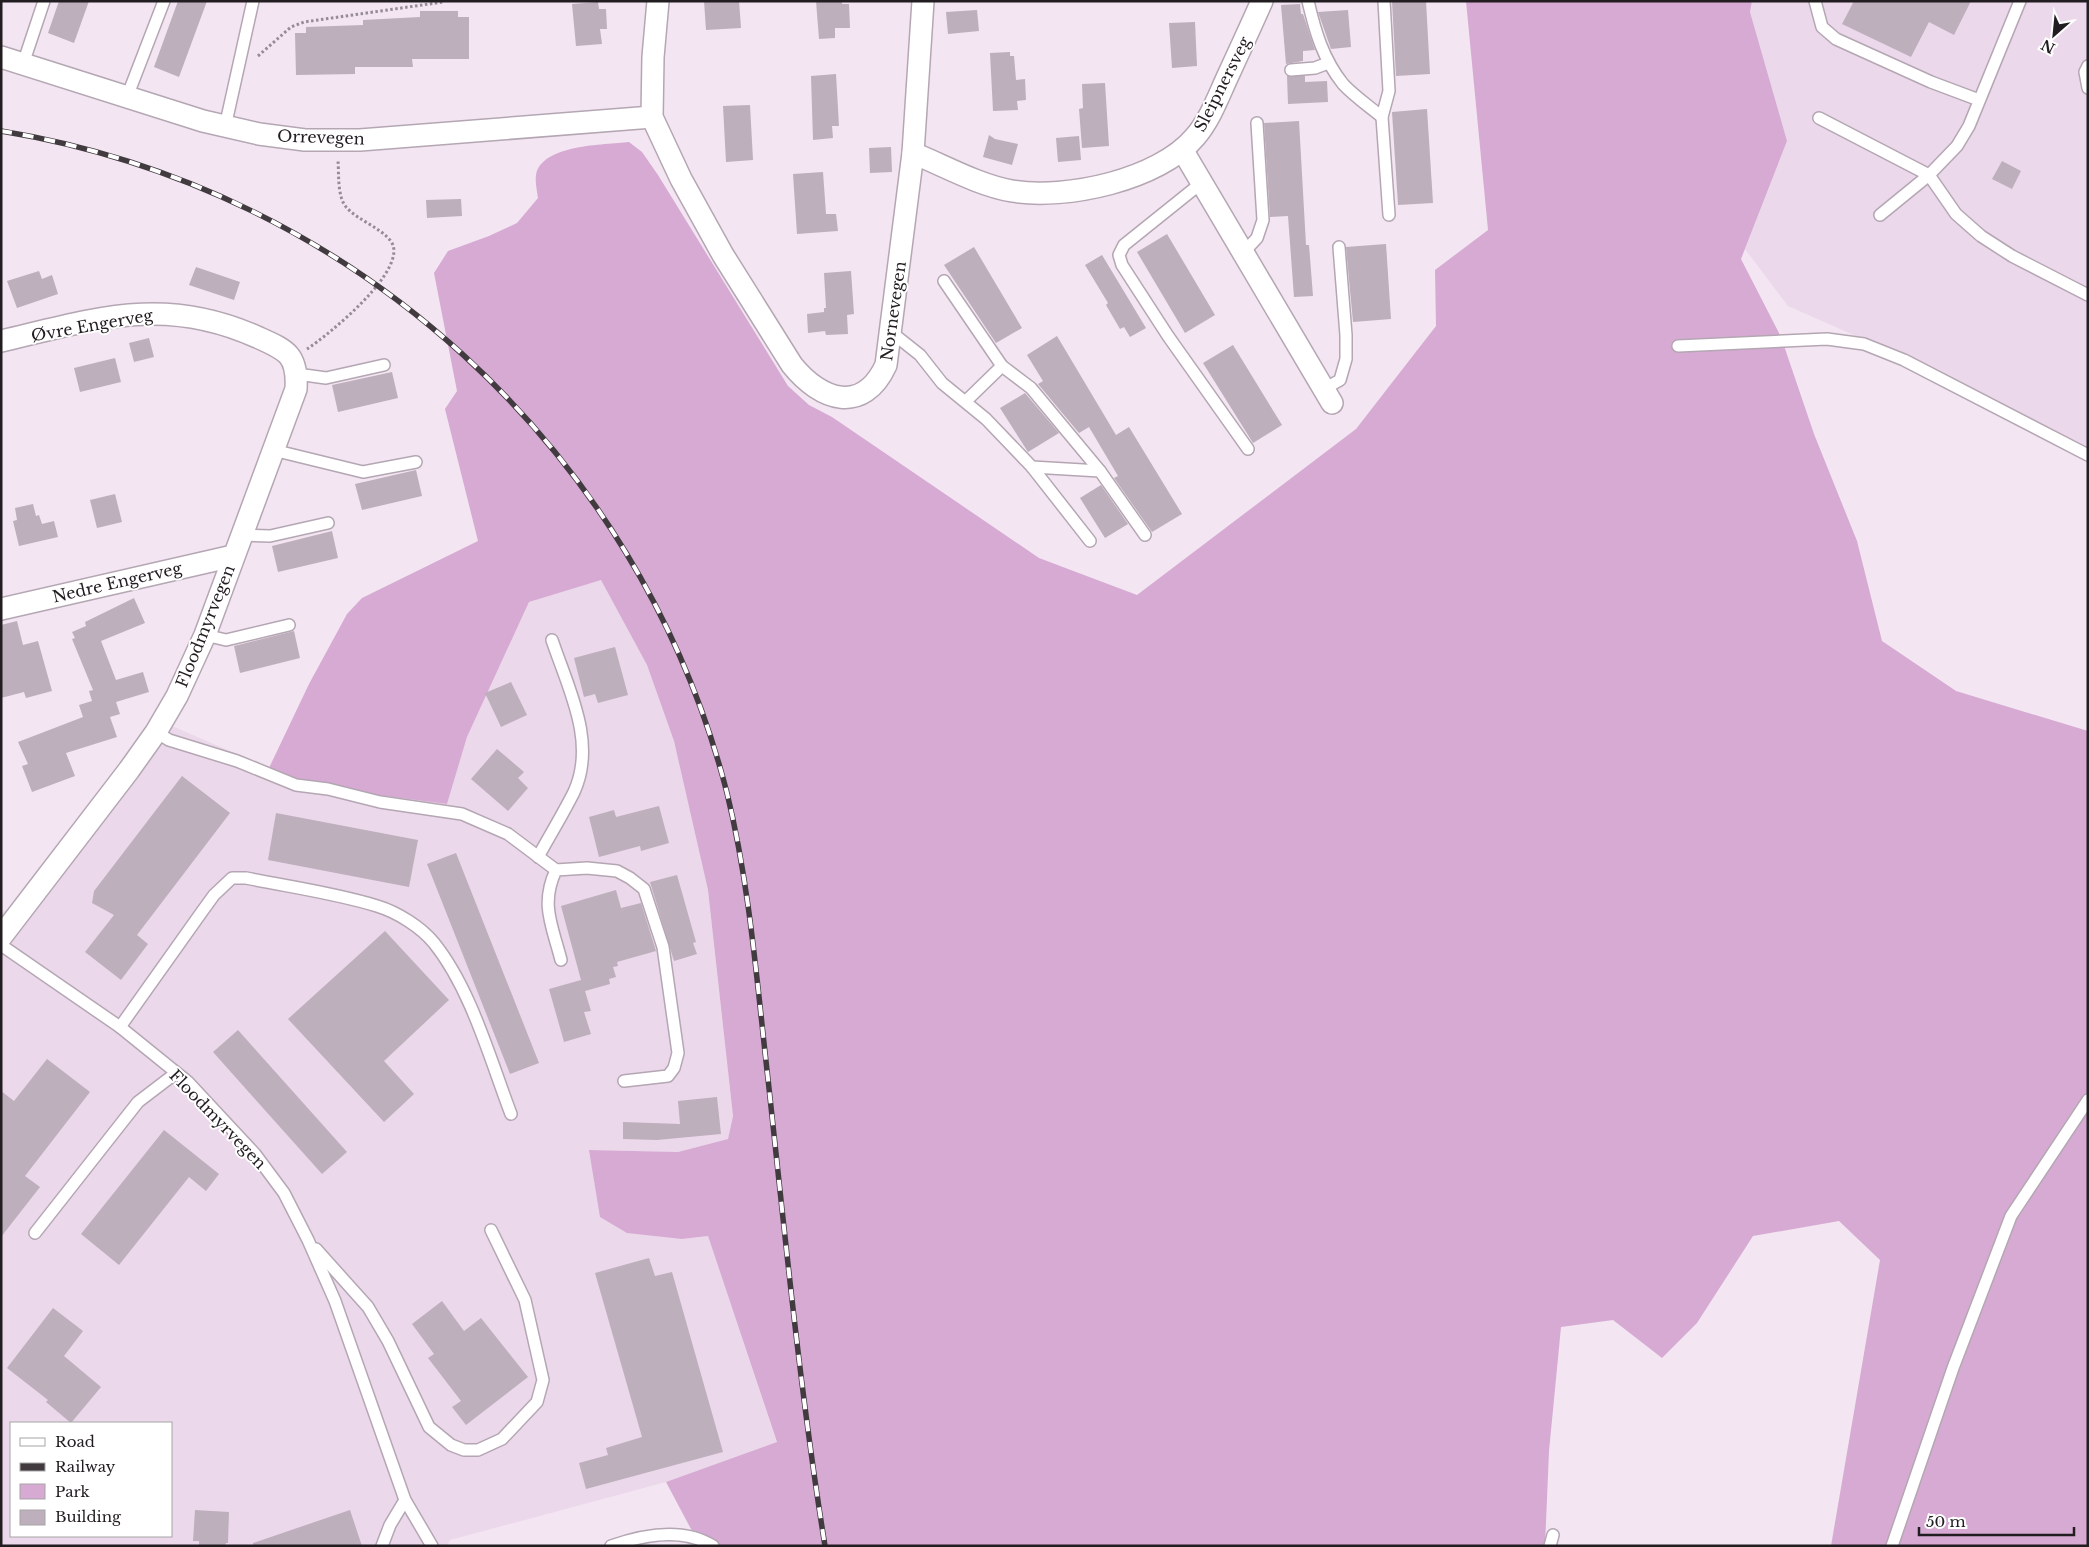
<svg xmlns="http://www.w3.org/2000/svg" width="2089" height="1547" font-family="'Libre Baskerville',serif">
<rect width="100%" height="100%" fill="#f3e5f2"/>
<g fill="#ecd8eb" fill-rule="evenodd">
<polygon points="1752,1 2088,1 2088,454 1940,373 1788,306 1745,249 1787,141 1750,12"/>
<path d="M601 579 647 665 674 741 708 890 733 1116 728 1139 678 1152 589 1150 682 1239 708 1236 777 1443 666 1482 450 1540 447 1546H1V913L12 906 156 719 269 768 447 804 467 737 529 602ZM11 1423H171V1536H11Z"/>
</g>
<path fill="#d6aad3" d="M1466 1H1752L1750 12 1787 141 1741 259 1781 337 1814 434 1857 541 1882 641 1956 691 2088 731V1546H1831L1880 1260 1839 1221 1753 1236 1697 1323 1662 1358 1613 1320 1561 1327 1549 1451 1545 1546H700L666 1482 777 1442 708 1236 682 1239 627 1233 600 1217 589 1150 678 1152 728 1139 733 1116 708 890 674 741 647 665 601 580 529 602 467 737 447 804 316 787 269 768 309 684 347 614 362 598 478 541 445 409 457 391 434 273 448 251 489 236 517 223 538 198C537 191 535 182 536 175 542 144 604 145 629 142L642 152 658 175 788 386 809 405 832 417 1039 558 1137 595 1356 429 1436 326 1435 270 1488 230Z"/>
<g fill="#bdafbb">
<polygon points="59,1 89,1 74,43 48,33"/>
<polygon points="178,1 207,1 179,77 154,67"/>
<polygon points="704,1 739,1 741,28 706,30"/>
<polygon points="816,1 842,1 842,4 849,4 850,28 835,28 835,38 819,39"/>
<polygon points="1392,1 1426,1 1430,74 1396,76"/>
<polygon points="1854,1 1971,1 1954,35 1929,22 1911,57 1842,24"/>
<polygon points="598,2 599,9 606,9 607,29 600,29 602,44 576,46 572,4"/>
<polygon points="1300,4 1301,14 1303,14 1315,50 1303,51 1303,61 1286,64 1281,5"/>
<polygon points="977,10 979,31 948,34 946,12"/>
<polygon points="1348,10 1351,47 1331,49 1318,12"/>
<polygon points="420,11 458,11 458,17 469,17 469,59 412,59 413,67 355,67 355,74 296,75 295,33 306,33 306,27 363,25 363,20 420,17"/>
<polygon points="1195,22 1197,66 1172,68 1169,23"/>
<polygon points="1010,52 1010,56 1014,56 1016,80 1025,79 1026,100 1017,101 1018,110 993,111 990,53"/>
<polygon points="836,74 839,126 832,126 833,138 813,140 811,76"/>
<polygon points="1287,76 1305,76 1305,82 1327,81 1328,102 1288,104"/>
<polygon points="1105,83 1109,146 1082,148 1079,109 1083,108 1082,84"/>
<polygon points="750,105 753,160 726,162 723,106"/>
<polygon points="1427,109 1433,203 1398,205 1392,112"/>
<polygon points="1299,121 1306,245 1309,245 1313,296 1294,297 1288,216 1270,217 1264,123"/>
<polygon points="989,135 995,139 1018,144 1012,165 983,157"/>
<polygon points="1079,136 1081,160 1058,162 1056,138"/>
<polygon points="891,147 892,172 870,173 869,148"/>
<polygon points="2002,161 2021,171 2012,189 1992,179"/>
<polygon points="823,172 826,214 836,214 838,231 797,234 793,174"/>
<polygon points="461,199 462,216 427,218 426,200"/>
<polygon points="1167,234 1215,315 1185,333 1137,252"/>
<polygon points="1386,244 1391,319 1353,322 1346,247"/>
<polygon points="974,247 1022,328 996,343 944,265"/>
<polygon points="1102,255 1146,328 1130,337 1124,327 1120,329 1106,305 1108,303 1085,265"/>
<polygon points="196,267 240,282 234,300 189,285"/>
<polygon points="39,271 42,279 52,275 58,294 17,308 7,281"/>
<polygon points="851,271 854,314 847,315 848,334 826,335 825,331 808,333 807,314 824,312 824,308 826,308 824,273"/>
<polygon points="1057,336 1116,435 1129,427 1182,514 1152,532 1114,478 1118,476 1089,427 1079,433 1038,384 1043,381 1027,355"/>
<polygon points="149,338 154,357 134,362 129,343"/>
<polygon points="1233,345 1282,425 1253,443 1203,363"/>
<polygon points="115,358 121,382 80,392 74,368"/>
<polygon points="392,372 398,398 338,412 332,385"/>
<polygon points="1025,393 1059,433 1028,452 1000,408"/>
<polygon points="416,470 422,496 362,510 355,484"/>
<polygon points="1101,485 1128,524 1105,538 1080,498"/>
<polygon points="115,494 122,522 97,528 90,500"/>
<polygon points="33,504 36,516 39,515 42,524 54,521 58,537 19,546 13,521 17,520 15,508"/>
<polygon points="332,531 338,558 278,572 272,546"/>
<polygon points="134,598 145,623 101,641 116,680 143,672 149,692 116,702 120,714 110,717 117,737 66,753 75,776 32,792 22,766 28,764 18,742 83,717 79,705 92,701 89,691 93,690 72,639 75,638 72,632 86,626 85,622"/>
<polygon points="17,621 23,645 38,641 52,691 26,698 24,692 1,698 1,625"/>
<polygon points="294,631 300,658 240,673 234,646"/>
<polygon points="615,647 628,695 598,703 595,694 584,697 574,658"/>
<polygon points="511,682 527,715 501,727 485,693"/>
<polygon points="497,749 524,772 518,778 528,788 508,811 471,779"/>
<polygon points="182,776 230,813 137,935 148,944 121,980 85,952 114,915 92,903 94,891"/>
<polygon points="659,806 669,843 641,851 640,846 599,857 589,817 614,810 616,817"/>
<polygon points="276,813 418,840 409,887 268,860"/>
<polygon points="456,853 539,1063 510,1074 427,864"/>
<polygon points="677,875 696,942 693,943 697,954 674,961 650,882"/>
<polygon points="616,890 621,908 641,903 656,951 617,962 618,966 613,967 616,977 609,979 610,984 585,991 591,1011 584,1012 591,1034 564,1042 549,989 581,980 561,906"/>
<polygon points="385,931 449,1000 384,1061 414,1094 384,1122 288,1019"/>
<polygon points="238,1030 347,1152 322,1174 213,1052"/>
<polygon points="47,1059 90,1092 25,1176 40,1187 1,1237 1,1091 14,1101"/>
<polygon points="717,1097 721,1134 657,1140 623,1139 623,1122 680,1124 678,1101"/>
<polygon points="164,1130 219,1174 206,1191 189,1177 119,1265 81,1234"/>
<polygon points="649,1258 655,1276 672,1272 723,1452 586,1489 579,1463 608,1455 606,1448 642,1437 595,1273"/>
<polygon points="442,1301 464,1331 481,1318 528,1377 466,1425 452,1407 461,1401 428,1358 434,1354 412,1324"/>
<polygon points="53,1308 83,1331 64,1356 101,1387 71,1423 46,1402 48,1400 7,1368"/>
<polygon points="195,1510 229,1512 228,1543 226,1543 225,1546 199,1546 199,1541 193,1541"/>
<polygon points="350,1510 362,1546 253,1546 253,1543"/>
</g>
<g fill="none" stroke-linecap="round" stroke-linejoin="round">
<g stroke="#b4a7b3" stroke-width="14">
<g id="service">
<path d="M1308 1C1315 31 1323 59 1343 84 1354 96 1370 107 1382 117"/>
<polyline points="1384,1 1389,91 1382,117 1389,215"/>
<polyline points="1815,1 1822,27 1836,39 1931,82 1979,100"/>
<polyline points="23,64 44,1"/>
<polyline points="2088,66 2085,72 2088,88"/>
<polyline points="1291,70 1315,68 1328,63"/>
<polyline points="127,97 164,1"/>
<polyline points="1819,118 1929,175 1956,214 1981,236 2012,256 2088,295"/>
<polyline points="225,127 253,1"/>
<polyline points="1200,184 1124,245 1119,255 1122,265 1168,336 1248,449"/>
<polyline points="1880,215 1929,175 1957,146 1969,126 2020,1"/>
<polyline points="1242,254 1257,238 1263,220 1257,123"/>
<polyline points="944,281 1002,366 1031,388 1100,471 1145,535"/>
<polyline points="891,332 920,355 942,383 986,419 1032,467 1090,541"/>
<polyline points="1678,346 1827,339 1864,344 1904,360 2088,455"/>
<polyline points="297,374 326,378 384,365"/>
<polyline points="1324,389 1340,380 1346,359 1346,335 1339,247"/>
<polyline points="966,401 1002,366"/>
<polyline points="273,450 363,472 416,462"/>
<polyline points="1032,467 1100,471"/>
<polyline points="241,535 270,536 328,523"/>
<polyline points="205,635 226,640 289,625"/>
<polyline points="156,732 169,740 237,761 296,785 328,789 380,802 462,814 508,834 556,870"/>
<path d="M538 857C550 835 563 814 574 792 597 742 568 688 552 640"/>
<polyline points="1,945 120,1027 188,1082 255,1154 284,1193 308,1240 335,1301 405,1500 432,1546"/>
<path d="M561 960C552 925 540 904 556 870L587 868 617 871 630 878 644 889 663 947 678 1053 674 1068 668 1076 624 1081"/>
<path d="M120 1027 201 913 214 895 232 878H246C290 887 335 893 377 906 397 912 421 927 434 943 471 989 490 1059 511 1114"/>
<polyline points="35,1233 138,1102 176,1073"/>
<polyline points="316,1249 368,1307 388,1341 429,1427 451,1445 464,1450 478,1450 502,1439 537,1402 543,1380 525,1300 491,1230"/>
<polyline points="382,1546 390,1525 405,1500"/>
<path d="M611 1546C642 1535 683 1527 713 1546"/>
<polyline points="1550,1546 1553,1535"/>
<polyline points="1892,1546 1953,1368 2011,1216 2088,1100"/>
</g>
</g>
<g stroke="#b4a7b3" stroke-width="24">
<g id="minor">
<path d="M658 1 653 57 652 117 681 179 723 255 792 365C821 401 863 415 886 365L913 153 923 1"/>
<polyline points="1,57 203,121 259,134 305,140 360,140 652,117"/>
<polyline points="1183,151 1332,403"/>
<path d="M913 153C945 166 978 185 1012 191 1066 200 1159 180 1195 137 1209 121 1217 100 1226 80 1238 54 1250 28 1262 1"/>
<path d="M1 341C95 319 164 295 257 337 286 350 298 354 296 389L205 635 177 696 156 732 129 770 1 937"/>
<polyline points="1,609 233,556"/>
</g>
</g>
<g stroke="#968c95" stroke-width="3" stroke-dasharray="2.5 2.5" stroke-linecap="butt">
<polyline points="258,56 291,27 304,22 443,2"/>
<path d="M307 349C327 336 413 267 390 240 379 227 358 220 347 208 337 198 339 174 338 160"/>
</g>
<use href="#service" stroke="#fff" stroke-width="11"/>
<use href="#minor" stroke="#fff" stroke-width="21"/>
<g stroke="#413b40" stroke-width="5.5">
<path id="rail" d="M1 131C352 188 639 449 727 793 750 887 757 984 768 1079 785 1235 800 1391 825 1546"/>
</g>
<use href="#rail" stroke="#fff" stroke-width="4" stroke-dasharray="11" stroke-linecap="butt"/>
</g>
<g text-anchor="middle" stroke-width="4" stroke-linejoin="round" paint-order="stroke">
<g font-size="16" fill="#221d21" stroke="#fff">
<text transform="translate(1222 84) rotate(-63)" y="6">Sleipnersveg</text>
<text transform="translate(321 137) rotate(2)" y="6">Orrevegen</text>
<text transform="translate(893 311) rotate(-82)" y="6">Nornevegen</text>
<text transform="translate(92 325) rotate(-10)" y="6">Øvre Engerveg</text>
<text transform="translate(117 582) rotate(-13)" y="6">Nedre Engerveg</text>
<text transform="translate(205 626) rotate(-68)" y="6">Floodmyrvegen</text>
<text transform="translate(218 1119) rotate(46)" y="6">Floodmyrvegen</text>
</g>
</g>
<rect width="2089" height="1547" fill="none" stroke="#221d21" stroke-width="5"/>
<rect x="10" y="1422" width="162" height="115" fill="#ffffff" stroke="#a7a5a6"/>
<rect x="20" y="1438" width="25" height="8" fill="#ffffff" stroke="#a7a5a6"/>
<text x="55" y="1447" font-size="15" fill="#221d21">Road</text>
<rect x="20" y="1463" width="25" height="8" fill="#413b40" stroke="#a7a5a6"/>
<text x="55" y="1472" font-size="15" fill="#221d21">Railway</text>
<rect x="20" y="1484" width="25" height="15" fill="#d6aad3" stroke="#a7a5a6"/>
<text x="55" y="1497" font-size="15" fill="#221d21">Park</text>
<rect x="20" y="1510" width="25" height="15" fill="#bdafbb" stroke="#a7a5a6"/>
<text x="55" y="1522" font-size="15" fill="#221d21">Building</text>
<g transform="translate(2054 35) rotate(207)" stroke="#ffffff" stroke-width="4" paint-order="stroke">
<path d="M0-4L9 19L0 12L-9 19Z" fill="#221d21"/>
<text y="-8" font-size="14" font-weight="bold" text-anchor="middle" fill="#221d21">N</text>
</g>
<path d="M1919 1527v8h155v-8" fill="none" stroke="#221d21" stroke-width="2.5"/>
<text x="1926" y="1527" font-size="15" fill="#221d21" stroke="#ffffff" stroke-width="4" paint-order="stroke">50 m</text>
</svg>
